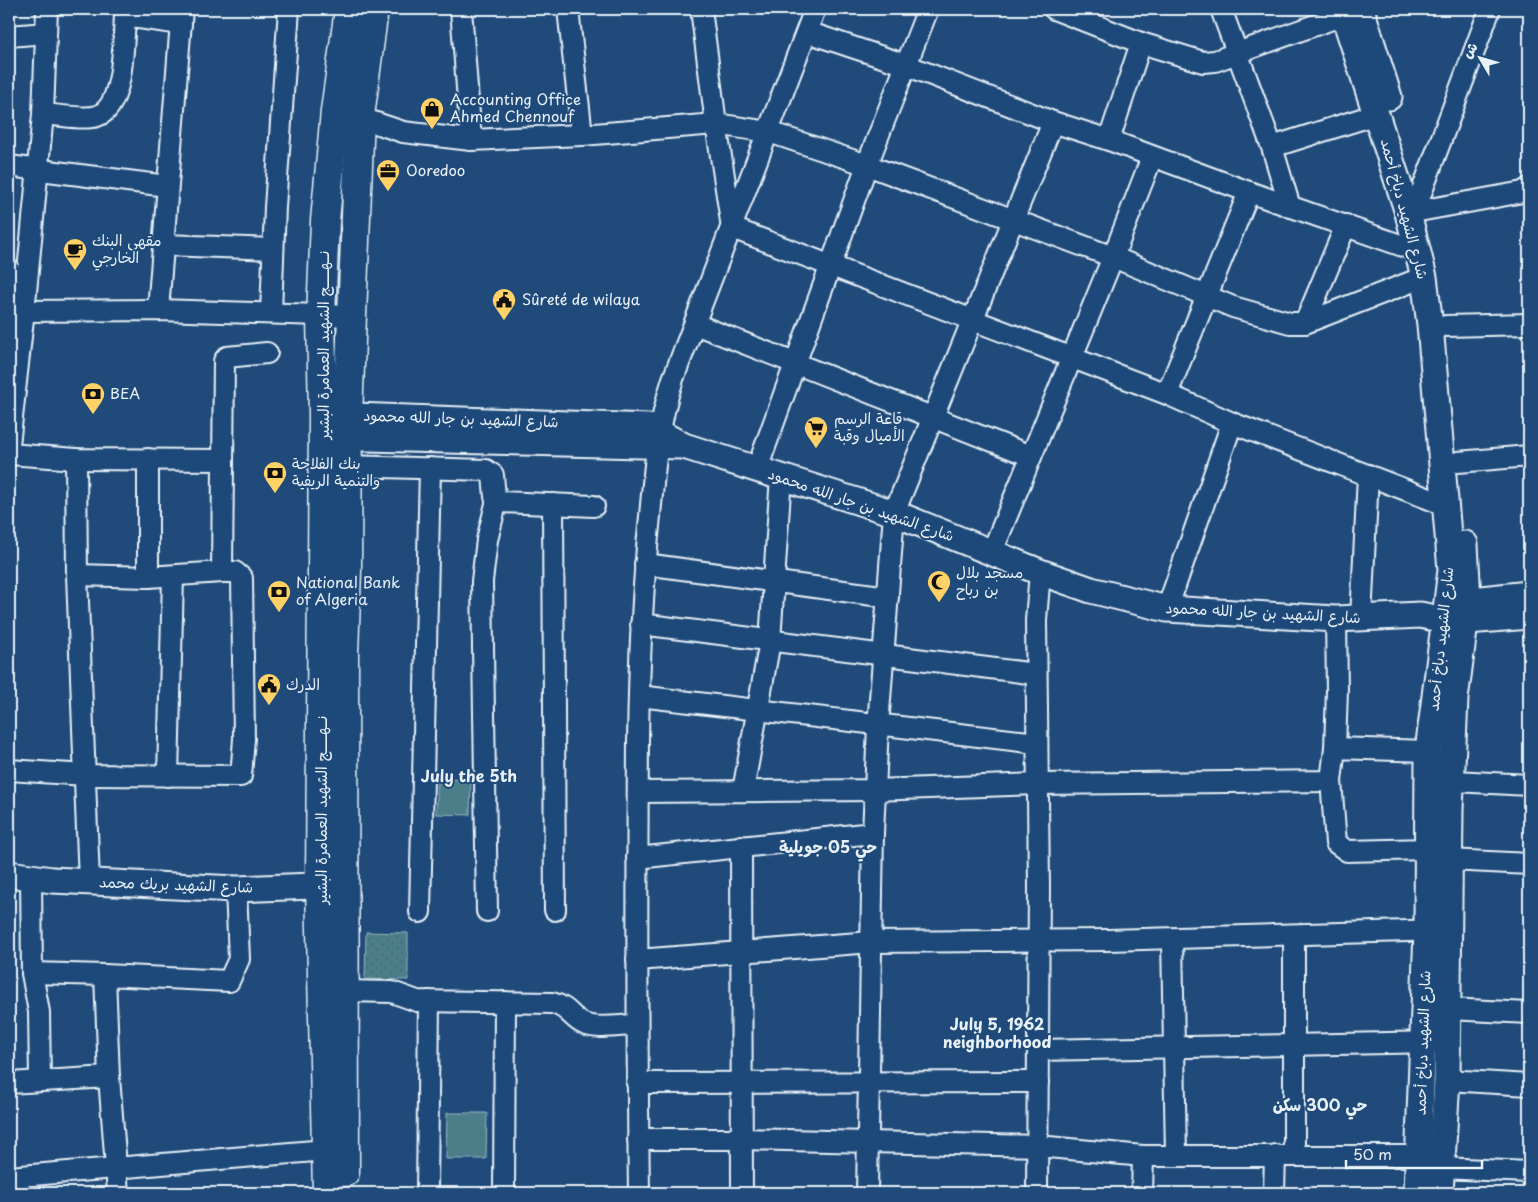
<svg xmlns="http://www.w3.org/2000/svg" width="1538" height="1202" font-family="'Playpen Sans','Playpen Sans Arabic',sans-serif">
<defs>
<pattern id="grass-dots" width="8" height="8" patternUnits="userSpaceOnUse" patternTransform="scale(1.25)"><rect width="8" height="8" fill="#4c7e89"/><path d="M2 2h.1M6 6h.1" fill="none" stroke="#49666d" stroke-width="1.8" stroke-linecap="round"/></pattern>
</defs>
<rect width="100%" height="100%" fill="#1f4a7a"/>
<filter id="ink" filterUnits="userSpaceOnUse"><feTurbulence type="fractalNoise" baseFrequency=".02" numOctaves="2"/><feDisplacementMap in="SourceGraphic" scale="10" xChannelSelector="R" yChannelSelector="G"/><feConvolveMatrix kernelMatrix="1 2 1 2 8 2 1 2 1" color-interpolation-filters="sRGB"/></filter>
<g filter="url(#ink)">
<polygon fill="url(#grass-dots)" stroke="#9ab8c0" points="366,932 408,933 408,980 365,979"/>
<g fill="#4c7e89" stroke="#9ab8c0">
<polygon points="438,779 471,780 470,815 436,814"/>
<polygon points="447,1113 487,1113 486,1159 446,1159"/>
</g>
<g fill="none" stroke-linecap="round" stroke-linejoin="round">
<g stroke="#e8f1f8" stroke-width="24">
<g id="minor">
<polyline points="461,9 471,140"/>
<polyline points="568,9 582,135"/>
<polyline points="701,9 716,124 732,228 1167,394 1232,423 1445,505"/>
<polyline points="1054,9 1141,43 1203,62 1215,61 1357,10"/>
<polyline points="1221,9 1272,147 1290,207"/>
<polyline points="807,32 906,65 1053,122 1109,140 1249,192 1417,251"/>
<polyline points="9,36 46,33"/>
<path d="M43 114C57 115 85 120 97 116 125 107 123 40 125 16L181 24"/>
<polyline points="349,114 403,132 471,140 582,135 716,124 769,132 867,165 1113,257 1233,307 1290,323 1305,323 1424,277"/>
<polyline points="1109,140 1141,43"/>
<polyline points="1272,147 1377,114"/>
<polyline points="9,166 167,186"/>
<polyline points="1420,196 1490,9"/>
<polyline points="1408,213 1523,192 1529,188"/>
<polyline points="164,245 273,249"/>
<polyline points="9,270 26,292 9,445"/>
<polyline points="26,292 43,114 47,9"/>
<polyline points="158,310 182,9"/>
<polyline points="25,311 158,310 353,316"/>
<polyline points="271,313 275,207 289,9"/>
<polyline points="1305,323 1346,225"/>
<polyline points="695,324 1031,456"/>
<polyline points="1446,326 1529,324"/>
<polyline points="1167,394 1249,192"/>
<polyline points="9,454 76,459 221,460"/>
<polyline points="76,459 77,575 89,882"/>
<polyline points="1458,462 1529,456"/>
<polyline points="347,466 486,470 493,475 495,497 500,502 594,506"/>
<polyline points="757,469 867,165 928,9"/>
<polyline points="553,504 555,910"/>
<polyline points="992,552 1113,257 1152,157"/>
<polyline points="645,564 888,597"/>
<polyline points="77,575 148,577 222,572 224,361 227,357 267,353"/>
<polyline points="148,577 148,459"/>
<polyline points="1167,609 1232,423"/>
<polyline points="1361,619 1368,475"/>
<polyline points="641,624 1036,674"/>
<polyline points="639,696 1037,743"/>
<polyline points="1335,748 1337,690 1336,619"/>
<polyline points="9,770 86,775 241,776 244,739 242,578 235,572 222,572"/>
<polyline points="168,776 173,576"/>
<polyline points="1436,780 1529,785"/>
<polyline points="1331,781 1336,843 1347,851 1428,849"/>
<polyline points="743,791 770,641 781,476"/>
<polyline points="638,792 874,790 1037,784 1331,781 1335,748 1428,751"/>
<polyline points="741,846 742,1193"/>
<polyline points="637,858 873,833"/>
<polyline points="1449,860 1529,864"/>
<polyline points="31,878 32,973 39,1012 40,1080"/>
<polyline points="487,911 482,581 487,540 497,500"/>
<polyline points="420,912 430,468"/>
<polyline points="1294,936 1294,1154"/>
<polyline points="1172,939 1176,1155"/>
<polyline points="637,960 872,942 1109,940 1442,930"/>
<polyline points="32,973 105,975"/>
<path d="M343 991 392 992 417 1001 552 1003C569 1007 572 1019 584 1024 598 1030 621 1025 636 1025"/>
<polyline points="1448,1009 1529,1013"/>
<polyline points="1038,1050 1437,1042"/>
<polyline points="1447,1080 1529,1085"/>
<polyline points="9,1083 109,1077"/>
<polyline points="637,1083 1038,1082"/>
<polyline points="638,1139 743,1139 1038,1146 1143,1156 1418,1156"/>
<polyline points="1441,1168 1529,1172"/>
<polyline points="9,1177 326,1150"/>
<polyline points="118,1193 109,1077 105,975 229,981 239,959 236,889"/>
<polyline points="427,1193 429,1001"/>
<polyline points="504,1193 505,1002"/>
<path d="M639 1193C637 1043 637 892 638 742 639 666 642 591 650 516 654 470 658 424 673 379L815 9"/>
<polyline points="867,1193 873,833 878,726 894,513 1053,122"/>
<polyline points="1037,1193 1039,887 1036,620 1040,572"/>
<polyline points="1142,1193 1143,1156"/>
<polyline points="1274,1193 1275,1155"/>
</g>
</g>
<g stroke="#e8f1f8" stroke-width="29">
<g id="tertiary">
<polyline points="1342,9 1408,213 1424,277 1430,325 1451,570 1428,751 1427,930 1417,1193"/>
<polyline points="1361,9 1389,97"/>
<polyline points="328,415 649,427 684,446 894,513 1040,572 1091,590 1167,609 1336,619 1420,615 1455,622 1529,616"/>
<polyline points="327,437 682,446"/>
<polyline points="1452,602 1529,594"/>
<polyline points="9,874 52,880 236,889 339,885"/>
<polyline points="1440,1193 1447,1080 1450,810 1455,699 1468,600 1465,544"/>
</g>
</g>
<g stroke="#e8f1f8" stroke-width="31">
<g id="secondary">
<polyline points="345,1172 344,654 347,570 348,416 360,116 374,9"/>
<polyline points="327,1193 320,885 323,415 321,317 325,221 335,111 349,9"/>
</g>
</g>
<use href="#minor" stroke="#1f4a7a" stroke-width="20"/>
<use href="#tertiary" stroke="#1f4a7a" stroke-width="25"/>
<use href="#secondary" stroke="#1f4a7a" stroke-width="28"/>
</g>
</g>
<defs>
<g id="shop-pin" transform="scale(1.25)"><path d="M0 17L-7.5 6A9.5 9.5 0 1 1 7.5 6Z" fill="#ffd166" stroke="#1f4a7a"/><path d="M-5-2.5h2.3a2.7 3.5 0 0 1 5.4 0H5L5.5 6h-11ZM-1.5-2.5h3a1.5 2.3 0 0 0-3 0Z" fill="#111"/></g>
<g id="office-pin" transform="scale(1.25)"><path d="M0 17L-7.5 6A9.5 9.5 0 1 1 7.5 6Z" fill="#ffd166" stroke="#1f4a7a"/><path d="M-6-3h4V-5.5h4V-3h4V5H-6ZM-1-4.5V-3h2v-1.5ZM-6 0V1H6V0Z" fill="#111"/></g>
<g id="cafe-pin" transform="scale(1.25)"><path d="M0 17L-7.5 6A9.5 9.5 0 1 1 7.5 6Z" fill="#ffd166" stroke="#1f4a7a"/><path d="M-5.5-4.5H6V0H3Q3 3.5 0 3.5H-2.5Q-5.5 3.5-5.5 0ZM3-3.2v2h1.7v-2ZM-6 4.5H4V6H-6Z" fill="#111"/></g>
<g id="civic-pin" transform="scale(1.25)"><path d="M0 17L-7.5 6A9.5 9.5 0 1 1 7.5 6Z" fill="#ffd166" stroke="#1f4a7a"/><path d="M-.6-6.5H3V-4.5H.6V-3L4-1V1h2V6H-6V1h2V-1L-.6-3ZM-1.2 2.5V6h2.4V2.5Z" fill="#111"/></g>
<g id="bank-pin" transform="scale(1.25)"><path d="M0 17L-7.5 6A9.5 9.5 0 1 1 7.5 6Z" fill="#ffd166" stroke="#1f4a7a"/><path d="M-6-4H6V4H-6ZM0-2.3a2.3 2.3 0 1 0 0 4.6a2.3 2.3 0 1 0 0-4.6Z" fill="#111"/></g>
<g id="supermarket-pin" transform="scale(1.25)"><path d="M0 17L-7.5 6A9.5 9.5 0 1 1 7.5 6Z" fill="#ffd166" stroke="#1f4a7a"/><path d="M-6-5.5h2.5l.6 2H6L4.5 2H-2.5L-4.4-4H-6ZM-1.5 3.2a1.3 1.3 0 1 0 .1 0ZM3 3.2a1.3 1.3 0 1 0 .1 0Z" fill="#111"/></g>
<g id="mosque-pin" transform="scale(1.25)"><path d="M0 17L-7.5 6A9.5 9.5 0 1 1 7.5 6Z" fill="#ffd166" stroke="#1f4a7a"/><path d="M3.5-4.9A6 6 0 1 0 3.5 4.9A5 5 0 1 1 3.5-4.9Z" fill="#111"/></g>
</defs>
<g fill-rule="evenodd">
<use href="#shop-pin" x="432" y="109"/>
<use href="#office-pin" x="388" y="171"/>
<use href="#cafe-pin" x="75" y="250"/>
<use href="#civic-pin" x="504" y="300"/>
<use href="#bank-pin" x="93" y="394"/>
<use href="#supermarket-pin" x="816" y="428"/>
<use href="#bank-pin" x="275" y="473"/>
<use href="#mosque-pin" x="939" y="582"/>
<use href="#bank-pin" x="279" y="592"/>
<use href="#civic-pin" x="269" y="685"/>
</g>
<g text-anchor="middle" stroke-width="4" stroke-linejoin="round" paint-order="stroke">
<g font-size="15" fill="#e8f1f8" stroke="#1f4a7a" text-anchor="start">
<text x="450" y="105">Accounting Office<tspan x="450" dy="17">Ahmed Chennouf</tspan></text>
<text x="406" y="176">Ooredoo</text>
<text x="92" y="246">مقهى البنك<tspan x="92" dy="17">الخارجي</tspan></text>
<text x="522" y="305">Sûreté de wilaya</text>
<text x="110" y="399">BEA</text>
<text x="834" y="424">قاعة الرسم<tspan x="834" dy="17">الأميال وقبة</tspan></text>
<text x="292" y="469">بنك الفلاحة<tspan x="292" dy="17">والتنمية الريفية</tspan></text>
<text x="956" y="578">مسجد بلال<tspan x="956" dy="17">بن رباح</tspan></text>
<text x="296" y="588">National Bank<tspan x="296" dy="17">of Algeria</tspan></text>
<text x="286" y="690">الدرك</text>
</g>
<g font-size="15" fill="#e8f1f8" stroke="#1f4a7a">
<text transform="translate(1404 209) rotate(75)" y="5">شارع الشهيد دباخ أحمد</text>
<text transform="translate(324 345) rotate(-90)" y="5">نــهـــــج الشهيد العمامرة البشير</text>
<text transform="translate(461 419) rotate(2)" y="5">شارع الشهيد بن جار الله محمود</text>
<text transform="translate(861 505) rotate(19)" y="5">شارع الشهيد بن جار الله محمود</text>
<text transform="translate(1263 613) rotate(3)" y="5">شارع الشهيد بن جار الله محمود</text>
<text transform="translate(1441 639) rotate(-84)" y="5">شارع الشهيد دباخ أحمد</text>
<text transform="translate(322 810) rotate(-90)" y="5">نــهـــــج الشهيد العمامرة البشير</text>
<text transform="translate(176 885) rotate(2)" y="5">شارع الشهيد بريك محمد</text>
<text transform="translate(1423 1043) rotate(-88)" y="5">شارع الشهيد دباخ أحمد</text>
</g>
<g font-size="16" font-weight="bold" fill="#e8f1f8" stroke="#1f4a7a">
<text x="469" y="782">July the 5th</text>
<text x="828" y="853">حي 05 جويلية</text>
<text x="997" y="1030">July 5, 1962<tspan x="997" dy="18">neighborhood</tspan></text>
<text x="1320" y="1111">حي 300 سكن</text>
</g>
</g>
<rect width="1538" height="1202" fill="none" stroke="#1f4a7a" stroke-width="30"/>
<rect x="15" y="15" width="1508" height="1172" fill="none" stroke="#e8f1f8" stroke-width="2" filter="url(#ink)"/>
<g transform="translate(1480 58) rotate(308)" stroke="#1f4a7a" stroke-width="4" paint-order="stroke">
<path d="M0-4L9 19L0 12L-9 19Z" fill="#e8f1f8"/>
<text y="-8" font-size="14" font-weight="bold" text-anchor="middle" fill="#e8f1f8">ش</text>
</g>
<path d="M1346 1160v8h136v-8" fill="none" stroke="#e8f1f8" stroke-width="2.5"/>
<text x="1353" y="1160" font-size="15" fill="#e8f1f8" stroke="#1f4a7a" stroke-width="4" paint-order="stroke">50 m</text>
</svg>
